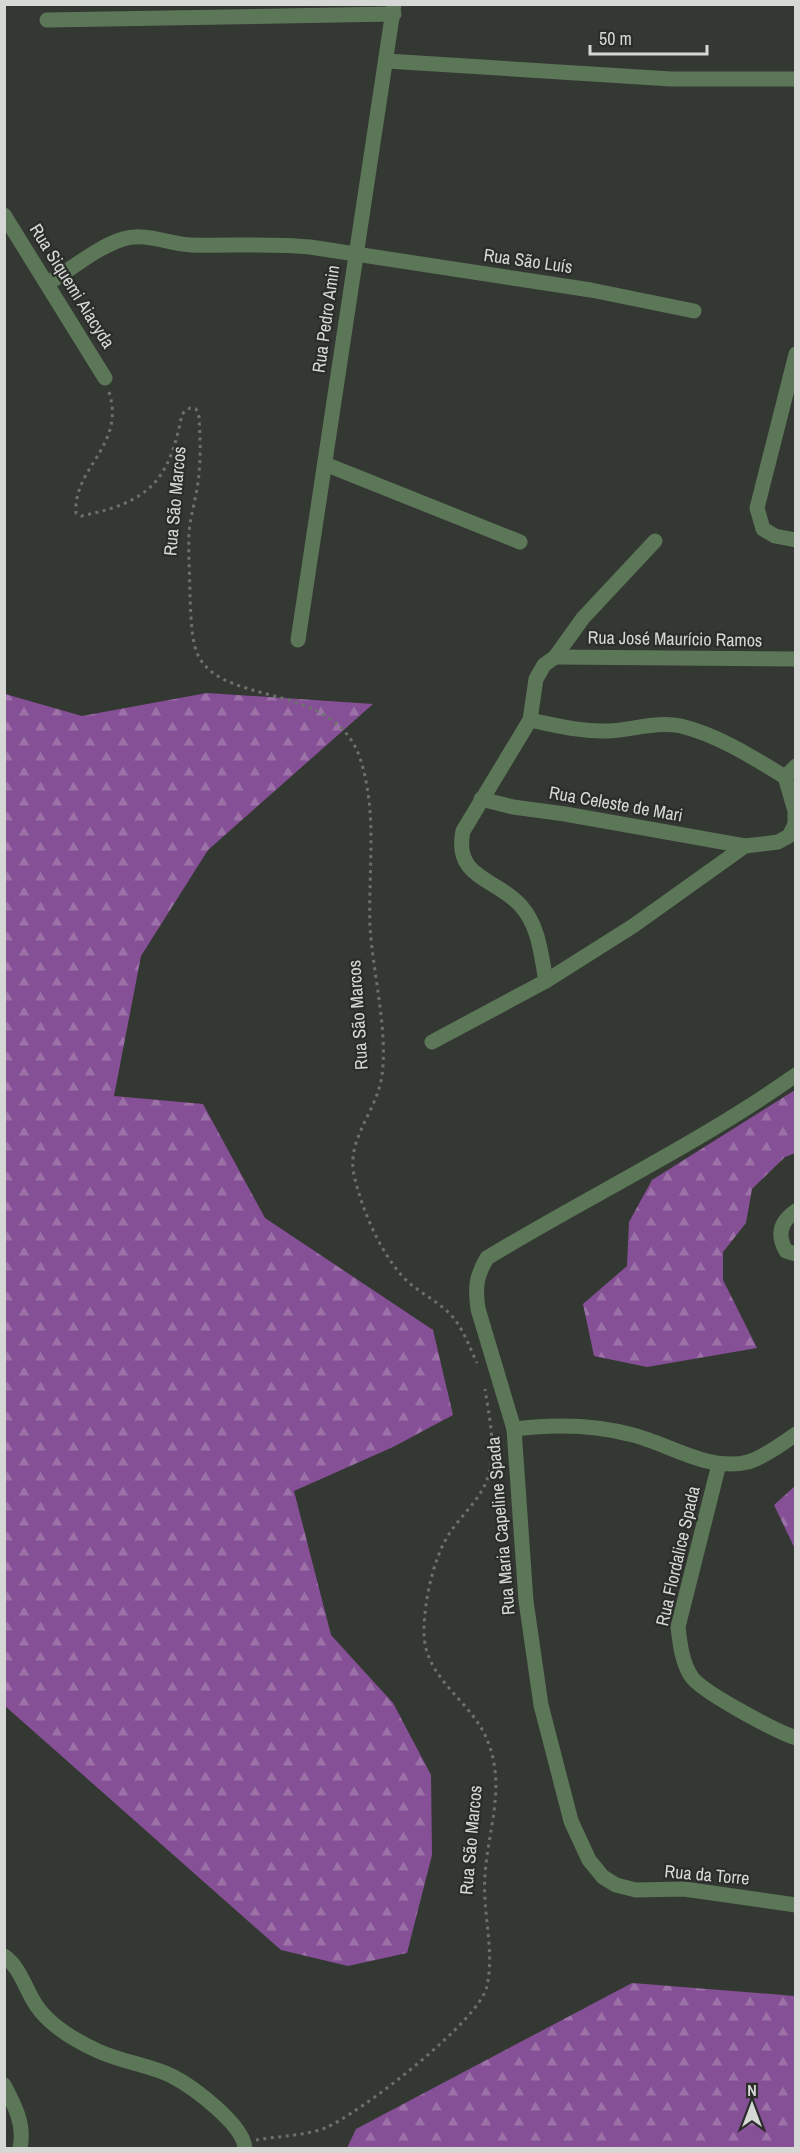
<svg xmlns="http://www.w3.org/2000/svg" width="800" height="2153" font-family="'Archivo Narrow',sans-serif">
<defs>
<pattern id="forest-firs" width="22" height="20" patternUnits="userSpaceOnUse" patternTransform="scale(1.5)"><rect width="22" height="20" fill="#865096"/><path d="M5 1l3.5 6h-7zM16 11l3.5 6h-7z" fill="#9c71a8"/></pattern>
</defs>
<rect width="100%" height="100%" fill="#343833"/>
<g fill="url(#forest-firs)">
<polygon points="207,693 373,704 208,850 141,956 114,1096 203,1104 265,1218 433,1330 453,1415 393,1447 294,1491 331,1635 393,1703 431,1775 432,1855 407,1953 348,1966 281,1950 5,1706 5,694 82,716"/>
<polygon points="795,1090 795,1153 785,1157 752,1189 746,1223 723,1252 723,1280 757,1348 647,1367 594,1356 583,1304 627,1266 629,1222 652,1180"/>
<polygon points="795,1486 795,1549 774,1505"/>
<polygon points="632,1983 795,1996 795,2148 347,2148 356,2129"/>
</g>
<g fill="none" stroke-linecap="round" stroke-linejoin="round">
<g stroke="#6d716c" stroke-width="3" stroke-dasharray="3 4.5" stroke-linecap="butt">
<path d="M109 392C126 446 73 467 76 513L81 516C150 502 169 481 182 414L190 408 196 409 199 417C200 435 201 454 199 472 198 492 191 512 189 532 188 554 190 576 190 598 191 614 191 632 195 647 212 710 332 677 360 758 378 813 368 870 370 927 373 973 388 1031 382 1075 377 1113 344 1140 355 1179 363 1212 380 1251 403 1277 417 1292 437 1300 451 1315 463 1328 469 1346 477 1363"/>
<path d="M256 2140C278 2136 304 2136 325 2128 359 2114 480 2021 487 1986 495 1950 482 1912 485 1875 488 1829 506 1788 488 1742 473 1701 424 1680 424 1632 424 1602 433 1559 449 1534 462 1514 481 1499 488 1477 497 1450 489 1416 485 1389"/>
</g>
<g stroke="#5c7658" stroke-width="15">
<polyline points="47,20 394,14"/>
<polyline points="387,61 671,79 796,79"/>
<polyline points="4,215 105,378"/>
<path d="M48 283C72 269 97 247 123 239 145 232 169 244 191 245 231 246 270 243 310 247L591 290 694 311"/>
<polyline points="796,354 757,508 763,529 775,536 796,540"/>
<polyline points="325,464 520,542"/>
<polyline points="298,640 394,4"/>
<polyline points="555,657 796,659"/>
<path d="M530 720C555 725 581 732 608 731 632 730 657 721 681 726 718 735 754 758 785 777"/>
<polyline points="785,777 796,766"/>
<polyline points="481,799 513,807 565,814 745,846"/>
<path d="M546 981C541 955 539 926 521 906 497 878 453 879 463 831L530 720 536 679 544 665 555 657 583 618 655 541"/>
<polyline points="432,1042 546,981 633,926 745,846 778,842 789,836 795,824 795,811 785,777"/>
<path d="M796 1075C698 1144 589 1196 487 1258 476 1276 475 1288 478 1309L514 1429 526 1601 541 1705 571 1821 589 1860 603 1877 616 1885 636 1890 684 1889 796 1905"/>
<path d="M796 1211C780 1222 777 1235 786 1251L796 1254"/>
<path d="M514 1429C554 1424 593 1424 633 1435 669 1444 709 1472 748 1462 764 1457 782 1444 796 1434"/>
<path d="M719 1464 678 1627C680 1644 682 1662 691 1676 701 1692 776 1731 796 1738"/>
<path d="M4 1956C21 1968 25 1989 36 2005 50 2026 76 2041 98 2051 122 2062 149 2065 172 2076 193 2087 243 2124 245 2148"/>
<path d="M4 2085C15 2106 25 2125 20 2148"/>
</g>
</g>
<g text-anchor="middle" stroke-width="4.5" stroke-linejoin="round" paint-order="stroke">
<g font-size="18" fill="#d6d8d5" stroke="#2a2d29">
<text transform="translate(528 261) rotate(8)" y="6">Rua São Luís</text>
<text transform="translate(72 286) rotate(58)" y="6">Rua Siquemi Aiacyda</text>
<text transform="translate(326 319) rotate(-82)" y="6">Rua Pedro Amin</text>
<text transform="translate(175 501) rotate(-85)" y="6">Rua São Marcos</text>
<text transform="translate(675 639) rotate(1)" y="6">Rua José Maurício Ramos</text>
<text transform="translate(616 804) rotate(10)" y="6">Rua Celeste de Mari</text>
<text transform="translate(358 1015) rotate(-94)" y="6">Rua São Marcos</text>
<text transform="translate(501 1526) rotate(-95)" y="6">Rua Maria Capeline Spada</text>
<text transform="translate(678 1556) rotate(-77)" y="6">Rua Flordalice Spada</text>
<text transform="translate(471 1840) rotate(-85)" y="6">Rua São Marcos</text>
<text transform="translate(707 1875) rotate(5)" y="6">Rua da Torre</text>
</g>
</g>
<rect width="800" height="2153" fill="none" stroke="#d6d8d5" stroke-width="12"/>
<g transform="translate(752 2105)" stroke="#2a2d29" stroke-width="4.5" paint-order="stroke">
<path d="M0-4.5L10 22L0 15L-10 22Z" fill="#d6d8d5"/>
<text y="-9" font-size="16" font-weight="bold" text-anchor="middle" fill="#d6d8d5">N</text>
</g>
<path d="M590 45v9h117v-9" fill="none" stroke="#d6d8d5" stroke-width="3"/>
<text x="599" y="45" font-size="18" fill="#d6d8d5" stroke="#2a2d29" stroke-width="4.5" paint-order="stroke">50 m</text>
</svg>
